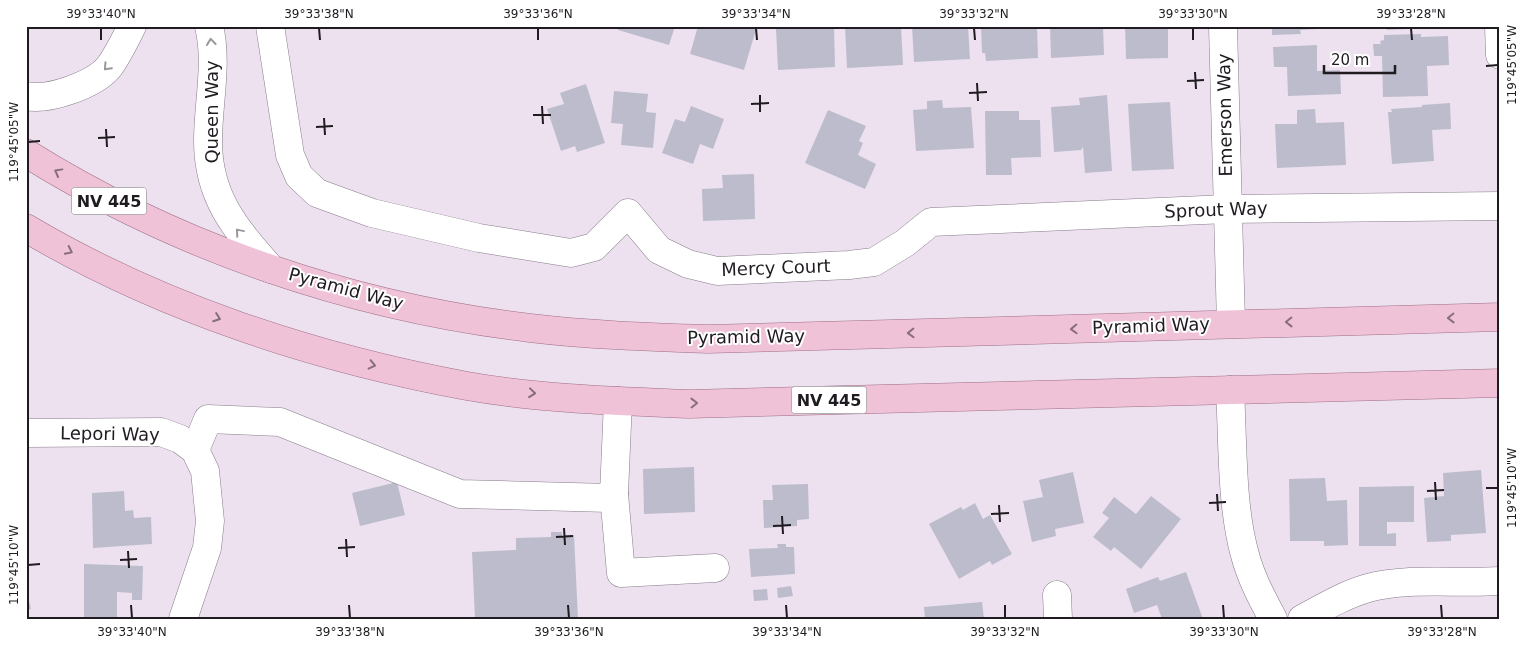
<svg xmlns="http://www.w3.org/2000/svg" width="1526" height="645" font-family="'DejaVu Sans',sans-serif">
<rect width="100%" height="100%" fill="#ede1f0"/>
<g fill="#bcbccd">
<polygon points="619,26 675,26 669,45 618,30"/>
<polygon points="698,26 757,26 744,70 690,54"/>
<polygon points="795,26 834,26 835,67 778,70 776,29 796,28"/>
<polygon points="845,26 901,26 903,65 847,68"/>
<polygon points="912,26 968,26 970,59 914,62"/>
<polygon points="981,26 1037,26 1038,58 986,61 985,53 982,53"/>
<polygon points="1050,26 1103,26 1104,55 1051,58"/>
<polygon points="1125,26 1168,26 1168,58 1126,59"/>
<polygon points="1272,26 1334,26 1334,28 1300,30 1301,34 1272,35"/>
<polygon points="1387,26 1428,26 1428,28 1387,30"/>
<polygon points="1421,34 1421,37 1448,36 1449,65 1427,66 1428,96 1383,97 1382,56 1374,56 1373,44 1381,44 1380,41 1384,40 1384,35"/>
<polygon points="1317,45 1317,71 1340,70 1341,94 1288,96 1287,67 1274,67 1273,47"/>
<polygon points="586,84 605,143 577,152 575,146 561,151 547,109 564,104 560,93"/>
<polygon points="614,91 648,94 646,112 656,113 653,148 621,145 623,124 611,123"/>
<polygon points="1107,95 1112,171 1085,173 1083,147 1081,150 1054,152 1051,107 1080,105 1079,98"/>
<polygon points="942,100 943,108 971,107 974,148 916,151 913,110 927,109 927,101"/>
<polygon points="1170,102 1174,169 1132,171 1128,104"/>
<polygon points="1450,103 1451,129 1432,130 1434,161 1392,164 1388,112 1392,112 1391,109 1422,107 1422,105"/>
<polygon points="691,106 724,119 713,149 700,144 693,164 662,153 675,119 685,122"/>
<polygon points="1315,109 1316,123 1344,122 1346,165 1277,168 1275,124 1297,124 1297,110"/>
<polygon points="828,110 866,126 859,141 863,143 858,155 876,164 865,189 805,163"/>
<polygon points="985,111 1019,111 1019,120 1040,120 1041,157 1011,158 1012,175 986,175"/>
<polygon points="754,174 755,219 703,221 702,189 723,188 722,175"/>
<polygon points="694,467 695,512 644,514 643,469"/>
<polygon points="1481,470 1486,533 1451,535 1451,541 1427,542 1424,498 1444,496 1443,473"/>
<polygon points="1073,472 1084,523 1055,529 1056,536 1032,542 1023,501 1043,497 1039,480"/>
<polygon points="1325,478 1327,501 1347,500 1348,545 1324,546 1324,541 1290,541 1289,479"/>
<polygon points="397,482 405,515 360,526 352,493"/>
<polygon points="808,484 809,519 797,520 797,526 764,528 763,500 773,500 772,485"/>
<polygon points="1414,486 1414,522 1387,522 1387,534 1396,533 1396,546 1359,546 1359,487"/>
<polygon points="124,491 125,511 133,510 134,518 151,517 152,544 93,548 92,493"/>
<polygon points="1151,496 1181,519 1141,569 1114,547 1111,551 1093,537 1109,518 1102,513 1114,497 1136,514"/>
<polygon points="975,503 983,519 990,515 1012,554 992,565 990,561 959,579 929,524 961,507 963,510"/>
<polygon points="551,532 562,532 562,536 574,535 578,619 475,619 472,552 516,550 516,538 551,537"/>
<polygon points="777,544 786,544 786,547 794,547 795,574 751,577 749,549 778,548"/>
<polygon points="84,564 143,566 142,600 132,600 132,593 117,592 117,619 84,619"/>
<polygon points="1186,572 1203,619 1162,619 1157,605 1134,613 1126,589 1158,577 1160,581"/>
<polygon points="791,586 793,596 778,598 777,588"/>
<polygon points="26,589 31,609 26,610"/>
<polygon points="767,589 768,600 754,601 753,590"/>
<polygon points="982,602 984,619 925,619 924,607"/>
</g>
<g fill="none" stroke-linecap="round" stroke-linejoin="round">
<g stroke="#877c8a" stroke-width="29">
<g id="minor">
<path d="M209 26C218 65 208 102 208 141 208 198 236 229 271 269"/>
<polyline points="270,26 290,155 299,176 317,193 372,213 479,238 571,253 594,247 628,213 659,250 688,264 717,271 849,265 874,262 905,243 931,222 1227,209 1500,206"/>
<polyline points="1223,26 1231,324"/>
<polyline points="1499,26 1500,55"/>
<path d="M26 96C48 101 94 85 109 67 118 55 125 40 132 26"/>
<path d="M1230 390C1233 442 1231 506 1245 555 1251 578 1262 598 1273 619"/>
<polyline points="26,433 161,432 180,439 195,450 205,471 210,521 207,548 183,619"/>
<polyline points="195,450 208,419 280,422 460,494 609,498 614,494 618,401"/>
<polyline points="614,494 621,573 715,568"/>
<polyline points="1057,595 1058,619"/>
<path d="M1302 619C1324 607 1344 595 1368 588 1410 577 1457 584 1500 581"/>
</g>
</g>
<g stroke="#9f6e85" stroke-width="29">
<g id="major">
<path d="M26 153C178 248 353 307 530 328 589 335 648 337 708 339L1500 317"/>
<path d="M26 228C159 307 315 358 467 386 540 399 615 401 689 404L1500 383"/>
</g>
</g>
<use href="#minor" stroke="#fff" stroke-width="28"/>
<use href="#major" stroke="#efc2d7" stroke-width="28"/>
</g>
<defs><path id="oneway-chevron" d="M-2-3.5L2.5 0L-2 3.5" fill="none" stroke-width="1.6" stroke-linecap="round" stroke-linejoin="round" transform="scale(1.25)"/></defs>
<g stroke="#9a989b">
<use href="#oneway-chevron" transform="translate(211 42) rotate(-96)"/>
<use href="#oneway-chevron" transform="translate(107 67) rotate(133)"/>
<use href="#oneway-chevron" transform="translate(239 232) rotate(-130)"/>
</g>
<g stroke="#876e7c">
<use href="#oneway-chevron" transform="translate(58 172) rotate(-151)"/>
<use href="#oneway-chevron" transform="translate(69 251) rotate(26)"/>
<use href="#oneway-chevron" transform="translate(217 318) rotate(20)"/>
<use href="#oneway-chevron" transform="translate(1451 318) rotate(179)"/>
<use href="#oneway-chevron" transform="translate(1289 322) rotate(179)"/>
<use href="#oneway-chevron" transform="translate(1074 329) rotate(178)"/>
<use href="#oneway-chevron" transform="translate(911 333) rotate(178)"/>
<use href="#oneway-chevron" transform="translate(372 365) rotate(13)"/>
<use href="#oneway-chevron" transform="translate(532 393) rotate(6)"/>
<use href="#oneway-chevron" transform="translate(694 403) rotate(-1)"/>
</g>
<path fill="none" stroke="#1f1b20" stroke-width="2" d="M101 28V40M319 28 320 40M538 28V40M756 28 757 40M974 28 975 40M1193 28V40M1411 28 1412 40M1486 66 1498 65M1195 72 1196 89M1187 81 1204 80M977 83 978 101M969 93 987 92M760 95V112M751 104 769 103M542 106 543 124M533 115H551M324 118 325 135M316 127 333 126M106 129 107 147M98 138 115 137M28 142 40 141M1435 482 1436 500M1486 488H1498M1427 491 1444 490M1217 494 1218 511M1209 503 1226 502M999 505 1000 522M991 514 1009 513M782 516 783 534M773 526 791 525M564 528 565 545M556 537 573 536M346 539 347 557M338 548 355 547M128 551 129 568M120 560 137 559M28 565 40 564M131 605 132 618M349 605 350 618M568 605 569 618M786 605 787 618M1005 605V618M1223 605 1224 618M1441 605 1442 618"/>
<g text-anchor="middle" stroke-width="4" stroke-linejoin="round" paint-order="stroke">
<g fill="#fff" stroke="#625f63" stroke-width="1">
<rect x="71.5" y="187.5" width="75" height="27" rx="4"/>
<rect x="791.5" y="386.5" width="75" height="27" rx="4"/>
</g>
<g font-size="16" font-weight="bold" fill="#1f1b20">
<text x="109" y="207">NV 445</text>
<text x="829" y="406">NV 445</text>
</g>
<g font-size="18" fill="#1f1b20" stroke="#fff">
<text transform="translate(212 112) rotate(-90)" y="6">Queen Way</text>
<text transform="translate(1225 115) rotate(-91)" y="6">Emerson Way</text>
<text transform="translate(1216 210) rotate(-2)" y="6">Sprout Way</text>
<text transform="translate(776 268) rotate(-2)" y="6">Mercy Court</text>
<text transform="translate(346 289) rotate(15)" y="6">Pyramid Way</text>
<text transform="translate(1151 326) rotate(-2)" y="6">Pyramid Way</text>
<text transform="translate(746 337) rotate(-1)" y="6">Pyramid Way</text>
<text transform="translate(110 434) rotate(1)" y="6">Lepori Way</text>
</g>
</g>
<rect width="1526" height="645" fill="none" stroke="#ffffff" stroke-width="55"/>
<path d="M1324 65v8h71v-8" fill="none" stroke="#1f1b20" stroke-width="2.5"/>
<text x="1331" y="65" font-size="15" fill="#1f1b20" stroke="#ffffff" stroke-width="4" paint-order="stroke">20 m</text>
<rect x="28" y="28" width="1470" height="590" fill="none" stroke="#1f1b20" stroke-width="2"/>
<g font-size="12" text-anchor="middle" fill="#1f1b20">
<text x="101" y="18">39°33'40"N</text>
<text x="319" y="18">39°33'38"N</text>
<text x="538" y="18">39°33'36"N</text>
<text x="756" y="18">39°33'34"N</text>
<text x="974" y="18">39°33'32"N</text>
<text x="1193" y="18">39°33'30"N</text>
<text x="1411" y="18">39°33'28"N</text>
<text transform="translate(1512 65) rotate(-90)" y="4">119°45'05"W</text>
<text transform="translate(14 142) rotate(-90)" y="4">119°45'05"W</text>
<text transform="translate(1512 488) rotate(-90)" y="4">119°45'10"W</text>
<text transform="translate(14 565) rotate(-90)" y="4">119°45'10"W</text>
<text x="132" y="636">39°33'40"N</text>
<text x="350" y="636">39°33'38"N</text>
<text x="569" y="636">39°33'36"N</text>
<text x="787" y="636">39°33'34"N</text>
<text x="1005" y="636">39°33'32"N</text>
<text x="1224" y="636">39°33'30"N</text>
<text x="1442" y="636">39°33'28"N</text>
</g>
</svg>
